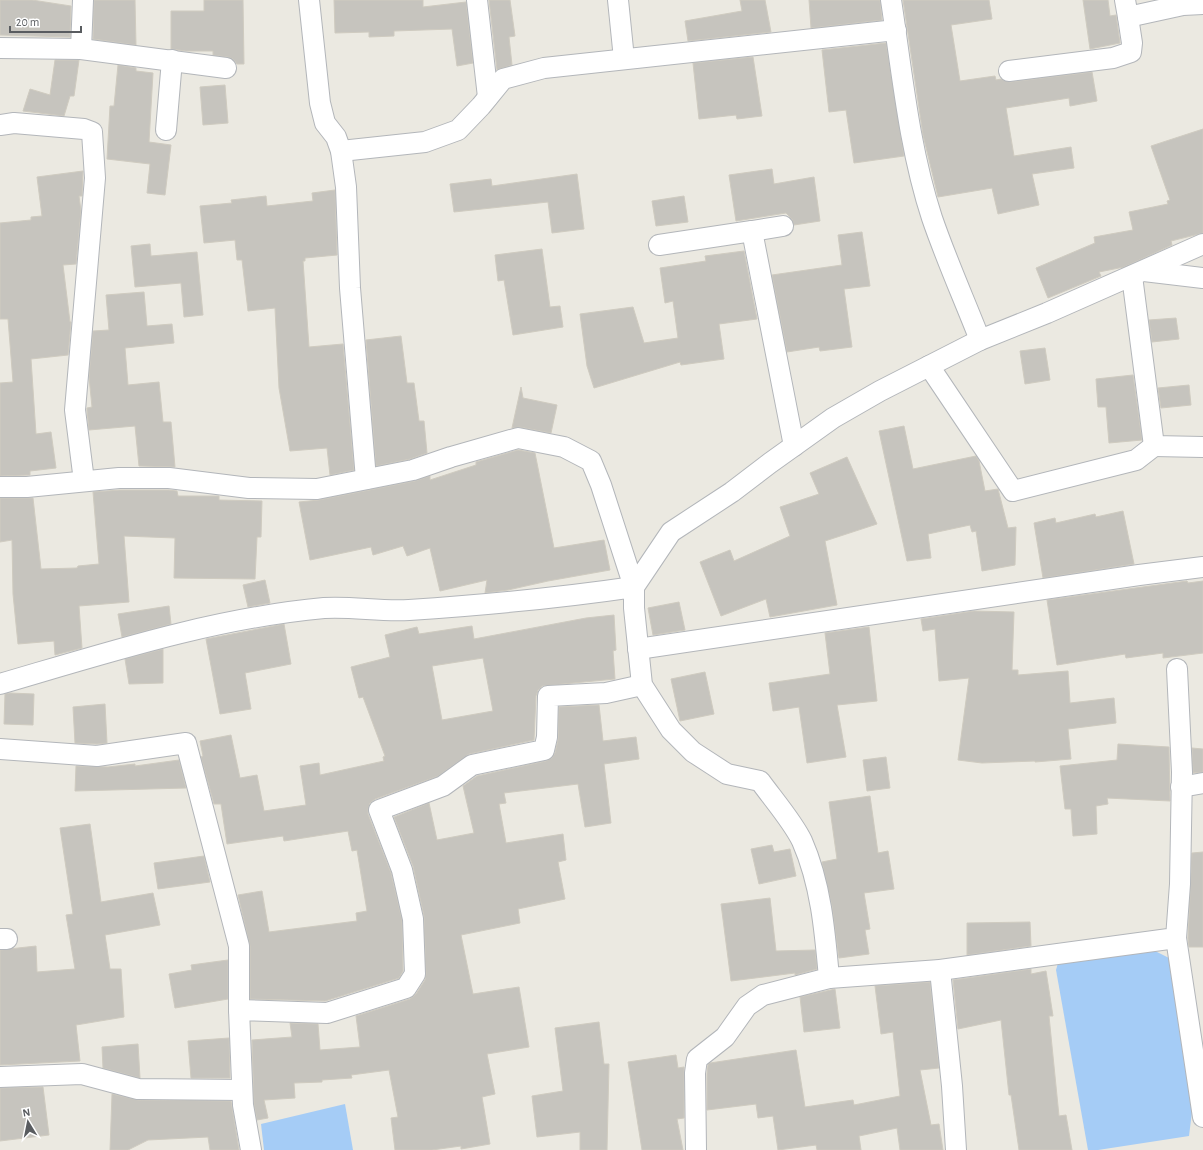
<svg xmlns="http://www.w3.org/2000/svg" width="1203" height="1150" font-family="'Alegreya Sans',sans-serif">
<rect width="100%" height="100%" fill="#ebe9e1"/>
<g fill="#a5ccf6">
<polygon points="1145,946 1177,962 1192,1112 1189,1136 1098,1150 1088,1150 1056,970 1060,956"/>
<polygon points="345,1104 353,1150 264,1150 261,1124"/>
</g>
<g fill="#c6c4be" stroke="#cfcbc0" fill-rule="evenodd">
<polygon points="0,0 32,0 71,6 70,37 0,35"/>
<polygon points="94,0 135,0 136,45 93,39"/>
<polygon points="204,0 243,0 244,64 237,64 233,59 228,57 213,55 213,51 186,51 171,49 171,11 204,11"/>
<polygon points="334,0 423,0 423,7 466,2 473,63 457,66 452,29 394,31 394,36 369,37 369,32 335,33"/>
<polygon points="489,0 510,0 515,36 509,37 512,65 497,70"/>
<polygon points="740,0 765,0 771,32 688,41 685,21 742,11"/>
<polygon points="809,0 880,0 882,20 811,28"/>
<polygon points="903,0 989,0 992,19 951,25 960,81 995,76 996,80 1001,79 1010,82 1092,72 1097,101 1070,106 1069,98 1006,108 1014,156 1071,147 1074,168 1032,174 1039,205 998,214 992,188 938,197 923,135"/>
<polygon points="1083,0 1108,0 1110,16 1116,15 1120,43 1090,49"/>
<polygon points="886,43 904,156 854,163 846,110 829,112 822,50"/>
<polygon points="753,57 762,116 737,119 736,115 699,119 693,63"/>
<polygon points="55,60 79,60 74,96 70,96 64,116 23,111 30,89 50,95"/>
<polygon points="118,65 136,68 136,71 153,73 149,142 171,145 165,195 147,193 150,164 107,159 110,106 114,106"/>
<polygon points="225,85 228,123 203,125 200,87"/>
<polygon points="1203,129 1203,233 1171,241 1172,245 1124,267 1099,272 1101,276 1048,298 1036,268 1095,243 1094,237 1133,230 1129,212 1168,204 1167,201 1170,200 1151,146"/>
<polygon points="772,169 774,184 814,177 820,221 794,225 792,219 786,213 736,221 729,175"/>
<polygon points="83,171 82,196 79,196 81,211 76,264 63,265 70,322 71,322 68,355 31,359 36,434 51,432 56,468 30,471 30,475 0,476 0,383 13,382 8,319 0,319 0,223 31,220 31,217 42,216 37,177"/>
<polygon points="577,174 584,229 552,233 548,202 454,212 450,184 491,179 492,186"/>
<polygon points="335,190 337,255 305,258 305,261 303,261 309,347 343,344 354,470 330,475 327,448 290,451 279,388 275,308 248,311 242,260 237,260 235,240 204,243 200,206 232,203 231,200 266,196 267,206 313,201 312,193"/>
<polygon points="684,196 688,222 656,226 652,201"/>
<polygon points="862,232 870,286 844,289 852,347 820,351 819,347 787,352 772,275 842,265 838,235"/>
<polygon points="150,244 151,256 197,252 203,315 184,317 181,283 135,287 131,246"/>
<polygon points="542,249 550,307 560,306 563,327 513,335 504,280 498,281 495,255"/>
<polygon points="744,251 757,319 719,324 724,359 681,365 680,362 594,388 587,366 580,314 633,307 644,343 678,338 673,301 665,303 660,268 706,261 705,256"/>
<polygon points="144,292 147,326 172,324 174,343 125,348 128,385 159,382 163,422 171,422 175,467 139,466 135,426 89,430 87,410 87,408 92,407 89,377 93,331 109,330 106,295"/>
<polygon points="1176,318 1179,339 1152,342 1149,320"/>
<polygon points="401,336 407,383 414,383 419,421 424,421 427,453 410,459 376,466 366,340"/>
<polygon points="1045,348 1050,380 1025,384 1020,351"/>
<polygon points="1133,375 1142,440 1109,443 1106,407 1098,407 1096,379"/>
<polygon points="1189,385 1191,405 1161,408 1158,388"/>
<polygon points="521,387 523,398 557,405 551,433 520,427 512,428"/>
<polygon points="904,426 913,469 976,456 979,461 985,491 998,489 1008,528 1016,527 1015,565 982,571 976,531 972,532 970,525 928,534 931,558 907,561 879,431"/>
<polygon points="518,450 535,453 554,548 604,540 610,570 548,581 508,590 485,593 487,580 440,591 430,548 407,556 403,546 373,555 371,547 310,560 299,502 319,500 415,481 430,476 430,480 476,465 476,462"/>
<polygon points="847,457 877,524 825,541 837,605 770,617 766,599 721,616 700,562 730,550 734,561 790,536 780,507 819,494 810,473"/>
<polygon points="120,490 168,490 177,491 178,496 219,496 219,500 262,501 261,537 257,537 255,579 174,578 175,538 124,536 129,602 79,606 82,648 55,655 54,641 18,644 13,594 12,540 0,542 0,498 33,498 41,569 77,568 78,566 99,564 93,492"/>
<polygon points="1123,511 1134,564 1043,578 1034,523 1055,518 1056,523 1095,514 1096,517"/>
<polygon points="265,580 270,603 248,607 243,585"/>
<polygon points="1187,581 1188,583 1203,581 1203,653 1163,658 1163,653 1126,658 1125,654 1057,665 1047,600"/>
<polygon points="679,602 685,630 653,635 648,608"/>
<polygon points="169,606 171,624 122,637 118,614"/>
<polygon points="974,611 1014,612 1012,670 1018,670 1018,675 1068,671 1070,703 1114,698 1116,723 1068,729 1071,759 1035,762 1035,761 982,763 958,760 969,678 939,681 935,629 923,631 921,619"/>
<path d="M614 615 616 650 613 651 615 679 542 686 538 690 536 696 534 740 469 754 438 776 375 799 370 803 368 809V814L391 873 402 920 403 971 399 978 325 1001 250 999V946L238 895 262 891 269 932 357 921 356 913 367 911 357 850 352 851 348 831 284 841 283 836 227 844 221 804H214L201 757 203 756 200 741 231 735 240 778 257 775 264 811 306 805 300 766 319 763 320 775 384 761 383 757 385 756 363 697 359 698 351 667 390 657 385 635 417 627 419 634 472 626 474 639 586 618ZM483 658 493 711 442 720 432 666Z"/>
<polygon points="284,624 291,664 245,673 251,709 220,714 206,639"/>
<polygon points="869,627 877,701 837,705 846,757 807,763 799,707 773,711 769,683 830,674 825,633"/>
<polygon points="163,649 163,683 129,684 125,659"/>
<polygon points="705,672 714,714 680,721 671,679"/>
<polygon points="10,693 34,694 33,725 4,724 5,694"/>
<polygon points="105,704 107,743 97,744 75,743 73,707"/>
<polygon points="599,705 603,741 636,737 639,759 604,764 611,823 585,827 578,784 504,793 506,803 499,804 506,843 563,834 566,860 558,862 565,899 518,909 520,923 461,935 473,994 519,987 529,1047 487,1054 495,1094 482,1097 490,1144 461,1149 461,1146 432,1150 395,1150 391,1118 398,1117 389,1070 351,1075 352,1078 322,1080 322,1082 294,1083 295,1098 264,1100 268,1118 257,1120 254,1104 252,1040 292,1037 290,1023 318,1024 320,1050 360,1047 356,1016 410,999 416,994 425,980 426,974 424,916 413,866 394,817 429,803 437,840 474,833 463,786 477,776 546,761 552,758 555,753 558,740 559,707"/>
<polygon points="1118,744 1169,747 1170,801 1107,798 1108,804 1096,806 1097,834 1073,836 1071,809 1065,809 1060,766 1117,760"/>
<polygon points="1192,748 1203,749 1203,772 1193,773"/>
<polygon points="886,757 890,788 867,791 863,760"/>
<polygon points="179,760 186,788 75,791 76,766 108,767 135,764 135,766"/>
<polygon points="870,796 878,853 888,851 894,889 864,893 870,929 865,930 869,954 839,958 832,906 822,862 837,859 829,802"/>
<polygon points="90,824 101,902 153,893 160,925 105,935 110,969 121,969 124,1017 76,1025 80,1061 0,1065 0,950 36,946 37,972 75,969 66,915 73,914 60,828"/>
<polygon points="772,845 774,852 790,849 796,876 759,884 751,849"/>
<polygon points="1203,852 1203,947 1189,947 1188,938 1192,853"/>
<polygon points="204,856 210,882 158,889 154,863"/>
<polygon points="770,898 776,951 815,950 817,969 795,975 795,973 731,981 721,904"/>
<polygon points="1030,922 1031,946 967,955 967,923"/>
<polygon points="228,960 228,999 175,1008 169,974 192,970 191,965"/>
<polygon points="1031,969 1031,974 1046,971 1053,1016 1049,1016 1059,1116 1066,1115 1072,1150 1019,1150 1011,1095 1009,1095 1001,1020 958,1029 953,980"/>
<polygon points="930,982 939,1068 920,1070 931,1125 939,1124 943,1150 900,1150 897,1128 859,1136 861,1150 817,1150 816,1145 778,1150 773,1116 758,1118 756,1104 707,1110 707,1074 708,1065 710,1063 796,1050 805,1107 853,1100 854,1105 900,1096 893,1032 881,1034 875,986"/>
<polygon points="835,989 840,1028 804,1032 800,997"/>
<polygon points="599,1022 604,1064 609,1064 607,1150 580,1150 580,1132 537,1137 532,1096 563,1091 555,1028"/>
<polygon points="229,1038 230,1078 191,1078 188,1041"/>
<polygon points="138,1044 140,1078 103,1068 102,1047"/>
<polygon points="676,1055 678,1068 684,1067 684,1118 677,1119 683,1150 642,1150 628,1062"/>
<polygon points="43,1087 49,1135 0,1141 0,1088"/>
<polygon points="112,1094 138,1100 231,1101 239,1150 210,1150 208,1137 148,1140 128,1150 110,1150"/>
</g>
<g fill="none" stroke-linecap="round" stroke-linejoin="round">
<g stroke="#b3b6ba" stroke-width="22">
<g id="minor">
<polyline points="309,0 320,103 325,123 336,137 341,151 346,187 350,288 366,479"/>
<polyline points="477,0 488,97"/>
<polyline points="618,0 624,59"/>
<path d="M891 0C902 72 909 148 932 218 946 259 964 299 980 340L1047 313 1203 244"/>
<polyline points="1125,0 1128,17 1183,5 1203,4"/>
<polyline points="0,48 81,49 226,68"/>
<polyline points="81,49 83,0"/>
<polyline points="1009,71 1113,58 1131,52 1132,43 1128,17"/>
<polyline points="0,125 14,123 84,129 92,132 95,178 75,410 84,481"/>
<polyline points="166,130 172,60"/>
<polyline points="341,151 425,142 458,130 481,106 503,79 544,68 896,30"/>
<polyline points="752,231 783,226"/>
<polyline points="659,245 752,231 794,446"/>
<polyline points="1144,271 1203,278"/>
<polyline points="1132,276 1154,446 1203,447"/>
<polyline points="929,366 1013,491 1136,460 1154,446"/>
<polyline points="0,487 27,487 119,478 169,478 249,488 317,489 413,470 451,457 518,438 564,447 591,461 601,485 634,587 671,532 732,492 770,463 833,418 880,391 980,340"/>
<polyline points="638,649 1139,575 1203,567"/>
<path d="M0 684C106 653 214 618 324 608 352 606 381 612 409 610 484 605 559 598 634 587V608L642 685 671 730 693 752 727 774 760 781C773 799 793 822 802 841 821 884 825 932 829 978L763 995 747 1006 725 1037 697 1059 695 1073 696 1150"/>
<polyline points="0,749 97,756 186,743 239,946 239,1010"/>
<polyline points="1181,787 1203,783"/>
<polyline points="1176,938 1203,1117"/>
<polyline points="0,939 7,939"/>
<polyline points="940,970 952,1086 956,1150"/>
<polyline points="829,978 940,970 1176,938 1180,884 1182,772 1177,669"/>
<polyline points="0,1077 82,1074 138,1089 242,1090"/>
<polyline points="251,1150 243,1105 239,1010 327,1013 406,988 415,974 413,919 402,870 379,810 443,786 472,765 544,750 547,737 548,696 606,693 642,685"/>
</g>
</g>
<use href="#minor" stroke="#fff" stroke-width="20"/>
</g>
<g transform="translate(28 1122) rotate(350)" stroke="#ffffff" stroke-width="3" paint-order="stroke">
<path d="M0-3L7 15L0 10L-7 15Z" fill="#595c60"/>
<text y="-6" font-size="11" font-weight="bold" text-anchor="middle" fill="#595c60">N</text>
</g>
<path d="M10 26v6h71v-6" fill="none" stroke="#595c60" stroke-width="2"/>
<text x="16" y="26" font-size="12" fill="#595c60" stroke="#ffffff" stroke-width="3" paint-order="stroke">20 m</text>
</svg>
